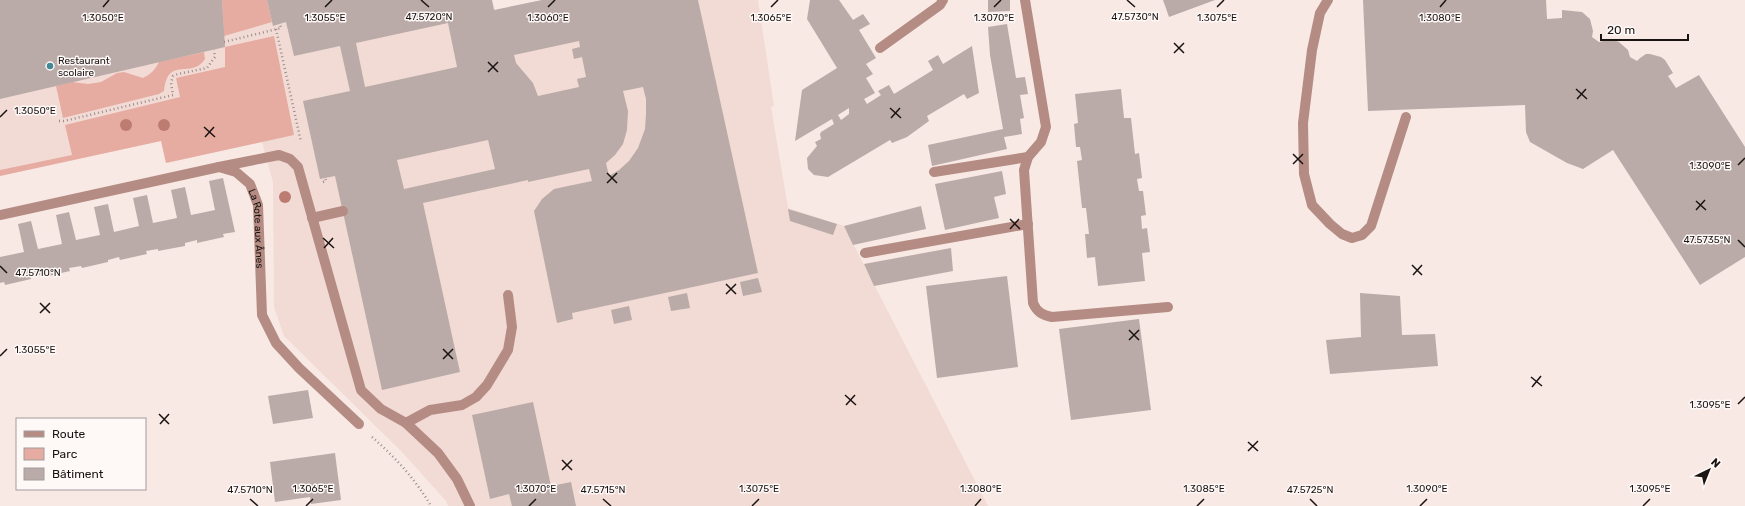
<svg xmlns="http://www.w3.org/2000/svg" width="1745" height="506" font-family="Rubik,sans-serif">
<rect width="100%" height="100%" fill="#f8e9e5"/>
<polygon fill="#f2dad5" points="0,0 492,0 495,10 542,0 758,0 774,106 771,107 788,208 844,226 988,506 448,506 446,501 402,452 284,336 274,307 273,182 262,142 166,163 161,141 0,176"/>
<g fill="#e7aca1">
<polygon points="222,0 267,0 272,22 224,36"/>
<polygon points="274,36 294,135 166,163 161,141 0,176 0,170 72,155 65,125 180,97 176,78 225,67 225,47"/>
<path d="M204 52 205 59C191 80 168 55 164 91L159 94 63 118 56 86 72 82 88 84 101 82 117 73 124 72 143 78C151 74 155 70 159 62Z"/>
</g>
<g fill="#baaba8" fill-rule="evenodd">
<polygon points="0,0 222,0 225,47 0,99"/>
<path d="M267 0H492L494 10 542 0H698L758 273 572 313 573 319 557 323 534 211 542 199 554 189 592 181 589 169 528 182V180L423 203 460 372 382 390 335 176 320 179 303 101 350 91 340 46 294 56 286 22 273 26ZM448 23 457 67 365 87 356 43ZM579 41 580 47 572 49 574 59 582 57 586 77 577 79 579 87 538 96 533 83 516 63 514 55ZM643 87 646 99V114L645 129 638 148 629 161 619 170 609 176 606 163 615 155 623 144 627 130 628 111 623 91ZM488 140 495 169 404 189 397 160Z"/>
<path d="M810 0H839L853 20 863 14 870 24 859 30 876 58 866 64 873 74 866 78 875 93 864 99 867 104 881 95 878 91 889 85 894 94 933 70 928 61 938 55 943 64 972 46 979 93 967 99 964 94 927 116 929 121 907 137 892 143 890 140 828 177 814 175 808 169 807 158 817 146 815 142 821 139 820 134 821 132 834 124 832 119 795 141 802 90 837 68 807 19ZM849 108V114L841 120 838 115Z"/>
<polygon points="988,0 1010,0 1010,11 988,12"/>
<polygon points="1163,0 1215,0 1169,17"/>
<polygon points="1363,0 1546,0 1547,19 1562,18 1562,10 1582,12 1590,19 1593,31 1592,37 1599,42 1611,39 1619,42 1628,50 1630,57 1637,61 1640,58 1646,54 1650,54 1661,57 1665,60 1673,73 1668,76 1676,88 1699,75 1745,147 1745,257 1700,285 1613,150 1583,169 1567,163 1530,142 1526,132 1525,105 1368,111"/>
<polygon points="1007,24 1016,78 1025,77 1028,94 1020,95 1024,118 1020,119 1022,134 1004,137 1007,149 932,166 928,145 1003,129 990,55 988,27"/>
<polygon points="1121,89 1124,118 1131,118 1135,154 1139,153 1142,178 1137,179 1139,191 1143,191 1146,215 1141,216 1142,229 1147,228 1150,252 1142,253 1145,281 1098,286 1095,257 1087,258 1085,234 1089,234 1086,208 1082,208 1077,161 1082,160 1080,147 1076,147 1074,124 1078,123 1075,94"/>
<polygon points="1002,171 1006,194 994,197 999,218 945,230 935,184"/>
<polygon points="223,178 235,232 223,234 224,237 197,243 197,240 185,243 185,246 158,251 158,249 146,251 147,254 120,260 119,257 108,260 108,262 82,268 81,266 69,268 70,271 44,277 43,274 31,277 31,279 5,285 4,282 0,283 0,257 24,252 18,224 31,221 38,249 62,244 56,215 69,212 76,240 100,235 94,207 108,204 114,232 139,226 133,198 147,195 153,223 177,218 171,190 185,187 191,215 215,210 209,181"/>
<polygon points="921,206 926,229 853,245 844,226"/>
<polygon points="788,209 837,224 833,235 790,221"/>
<polygon points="951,248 953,271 874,286 864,264"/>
<polygon points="1007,276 1018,367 937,378 926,286"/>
<polygon points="758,278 762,292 743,296 740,282"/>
<polygon points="687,293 690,308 671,311 668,297"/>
<polygon points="1360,293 1400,296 1402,335 1435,334 1438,366 1330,374 1326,340 1361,337"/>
<polygon points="629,306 632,320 614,324 611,310"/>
<polygon points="1139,319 1151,410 1071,420 1059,329"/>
<polygon points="308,390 313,418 273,424 268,396"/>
<polygon points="533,402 551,486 571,482 576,506 512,506 509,494 490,499 472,415"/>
<polygon points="335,453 341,500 311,504 310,497 275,502 270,462"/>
</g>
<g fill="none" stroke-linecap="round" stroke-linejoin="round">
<g stroke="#998d8b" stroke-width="2.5" stroke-dasharray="1 3" stroke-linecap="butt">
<polyline points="276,29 301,142"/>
<polyline points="224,42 281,28 280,24"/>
<polyline points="59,121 64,121 173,95 171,83 173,76 178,74 207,68 215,57 214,50"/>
<polyline points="323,182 326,181 325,178"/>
<path d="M372 437C395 457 416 480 431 506"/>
</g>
<g stroke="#b58c84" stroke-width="10">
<path d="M1025 0 1046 127 1041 142 1028 157 1024 170 1033 303C1037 312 1042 315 1052 317L1168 307"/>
<polyline points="1328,0 1320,13 1312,50 1303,123 1304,174 1312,205 1330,224 1342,234 1352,238 1362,235 1371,226 1406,117"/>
<polyline points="880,48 940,5 943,0"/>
<polyline points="219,167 279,155 290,159 298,167 361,390 381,409 406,423 430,410 462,405 476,397 487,385 508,350 512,327 508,295"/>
<polyline points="934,172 1028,157"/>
<path id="s1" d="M0 215 219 167 236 172 250 184 258 205 262 315 276 343 299 368 359 424"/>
<polyline points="312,218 343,211"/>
<polyline points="865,253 1028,224"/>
<polyline points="406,423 438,453 457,479 470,506"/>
</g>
</g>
<g fill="#bd7c71">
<circle cx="126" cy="125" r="6"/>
<circle cx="164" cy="125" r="6"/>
<circle cx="285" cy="197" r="6"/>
</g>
<path fill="none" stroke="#191312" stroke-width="1.5" d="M421 0 429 7M1127 0 1135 7M103 7 109 0M325 7 332 0M548 7 555 0M771 7 778 0M994 7 1001 0M1217 7 1224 0M1440 7 1446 0M1174 43 1184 53M1174 53 1184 43M488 62 498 72M488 72 498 62M1576 89 1587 99M1577 99 1586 89M890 108 901 118M0 117 7 110M891 118 900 108M204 127 215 137M205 137 214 127M1293 154 1303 164M1293 164 1303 154M1738 165 1745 158M607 173 617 183M607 183 617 173M1696 201 1706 210M1696 210 1705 200M1010 219 1020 229M1010 229 1019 219M323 238 334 248M1738 240 1745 247M324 248 333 238M1412 265 1422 275M0 266 7 273M1413 275 1422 265M726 284 736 294M726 294 736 284M40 303 50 313M40 313 50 303M1129 330 1139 340M1129 340 1139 330M443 349 453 359M0 356 7 349M443 359 453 349M1531 377 1542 386M1532 387 1541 376M845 395 856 405M1738 404 1745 397M846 405 855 395M159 414 169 424M160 424 169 414M1248 442 1258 451M1248 451 1258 441M562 460 572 470M562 470 572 460M250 499 258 506M603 499 611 506M1310 499 1317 506M306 506 313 499M529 506 536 499M752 506 759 499M975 506 981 499M1197 506 1204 499M1420 506 1427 499M1643 506 1650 499"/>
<circle fill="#438895" stroke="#fef8f7" stroke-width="1.5" cx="50" cy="66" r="4"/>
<g text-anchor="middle" stroke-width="3" stroke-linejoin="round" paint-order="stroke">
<g font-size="10" fill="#191312" stroke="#fef8f7" text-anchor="start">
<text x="58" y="64">Restaurant<tspan x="58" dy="12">scolaire</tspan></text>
</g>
<g font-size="10" fill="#191312" stroke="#fef8f7">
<text dy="4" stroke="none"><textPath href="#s1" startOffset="306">La Rote aux Ânes</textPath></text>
</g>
</g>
<g font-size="10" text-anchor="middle" fill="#191312" stroke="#fef8f7" stroke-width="3" stroke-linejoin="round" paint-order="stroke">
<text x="429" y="20">47.5720°N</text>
<text x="1135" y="20">47.5730°N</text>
<text x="325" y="21">1.3055°E</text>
<text x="548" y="21">1.3060°E</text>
<text x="771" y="21">1.3065°E</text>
<text x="1217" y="21">1.3075°E</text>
<text x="1440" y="21">1.3080°E</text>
<text x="103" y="21">1.3050°E</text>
<text x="994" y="21">1.3070°E</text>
<text x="35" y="114">1.3050°E</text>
<text x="1710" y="169">1.3090°E</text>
<text x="1707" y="243">47.5735°N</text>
<text x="38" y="276">47.5710°N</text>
<text x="35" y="353">1.3055°E</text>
<text x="1710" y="408">1.3095°E</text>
<text x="313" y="492">1.3065°E</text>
<text x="536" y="492">1.3070°E</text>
<text x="759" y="492">1.3075°E</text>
<text x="981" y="492">1.3080°E</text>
<text x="1204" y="492">1.3085°E</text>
<text x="1427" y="492">1.3090°E</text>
<text x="1650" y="492">1.3095°E</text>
<text x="250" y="493">47.5710°N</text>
<text x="603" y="493">47.5715°N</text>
<text x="1310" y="493">47.5725°N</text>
</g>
<rect x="16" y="418" width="130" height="72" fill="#fef8f7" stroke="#a29c9b"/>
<rect x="24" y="431" width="20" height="6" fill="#b58c84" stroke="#a29c9b"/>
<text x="52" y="438" font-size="12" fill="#191312">Route</text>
<rect x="24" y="448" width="20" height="12" fill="#e7aca1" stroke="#a29c9b"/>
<text x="52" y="458" font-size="12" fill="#191312">Parc</text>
<rect x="24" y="468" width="20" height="12" fill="#baaba8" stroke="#a29c9b"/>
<text x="52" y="478" font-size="12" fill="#191312">Bâtiment</text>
<g transform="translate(1709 470) rotate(43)" stroke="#fef8f7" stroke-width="3" paint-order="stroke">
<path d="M0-3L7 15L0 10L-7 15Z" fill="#191312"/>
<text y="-6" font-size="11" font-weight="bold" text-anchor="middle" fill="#191312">N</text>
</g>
<path d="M1601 34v6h87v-6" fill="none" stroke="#191312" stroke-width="2"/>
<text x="1607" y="34" font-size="12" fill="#191312" stroke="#fef8f7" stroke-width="3" paint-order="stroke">20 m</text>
</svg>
